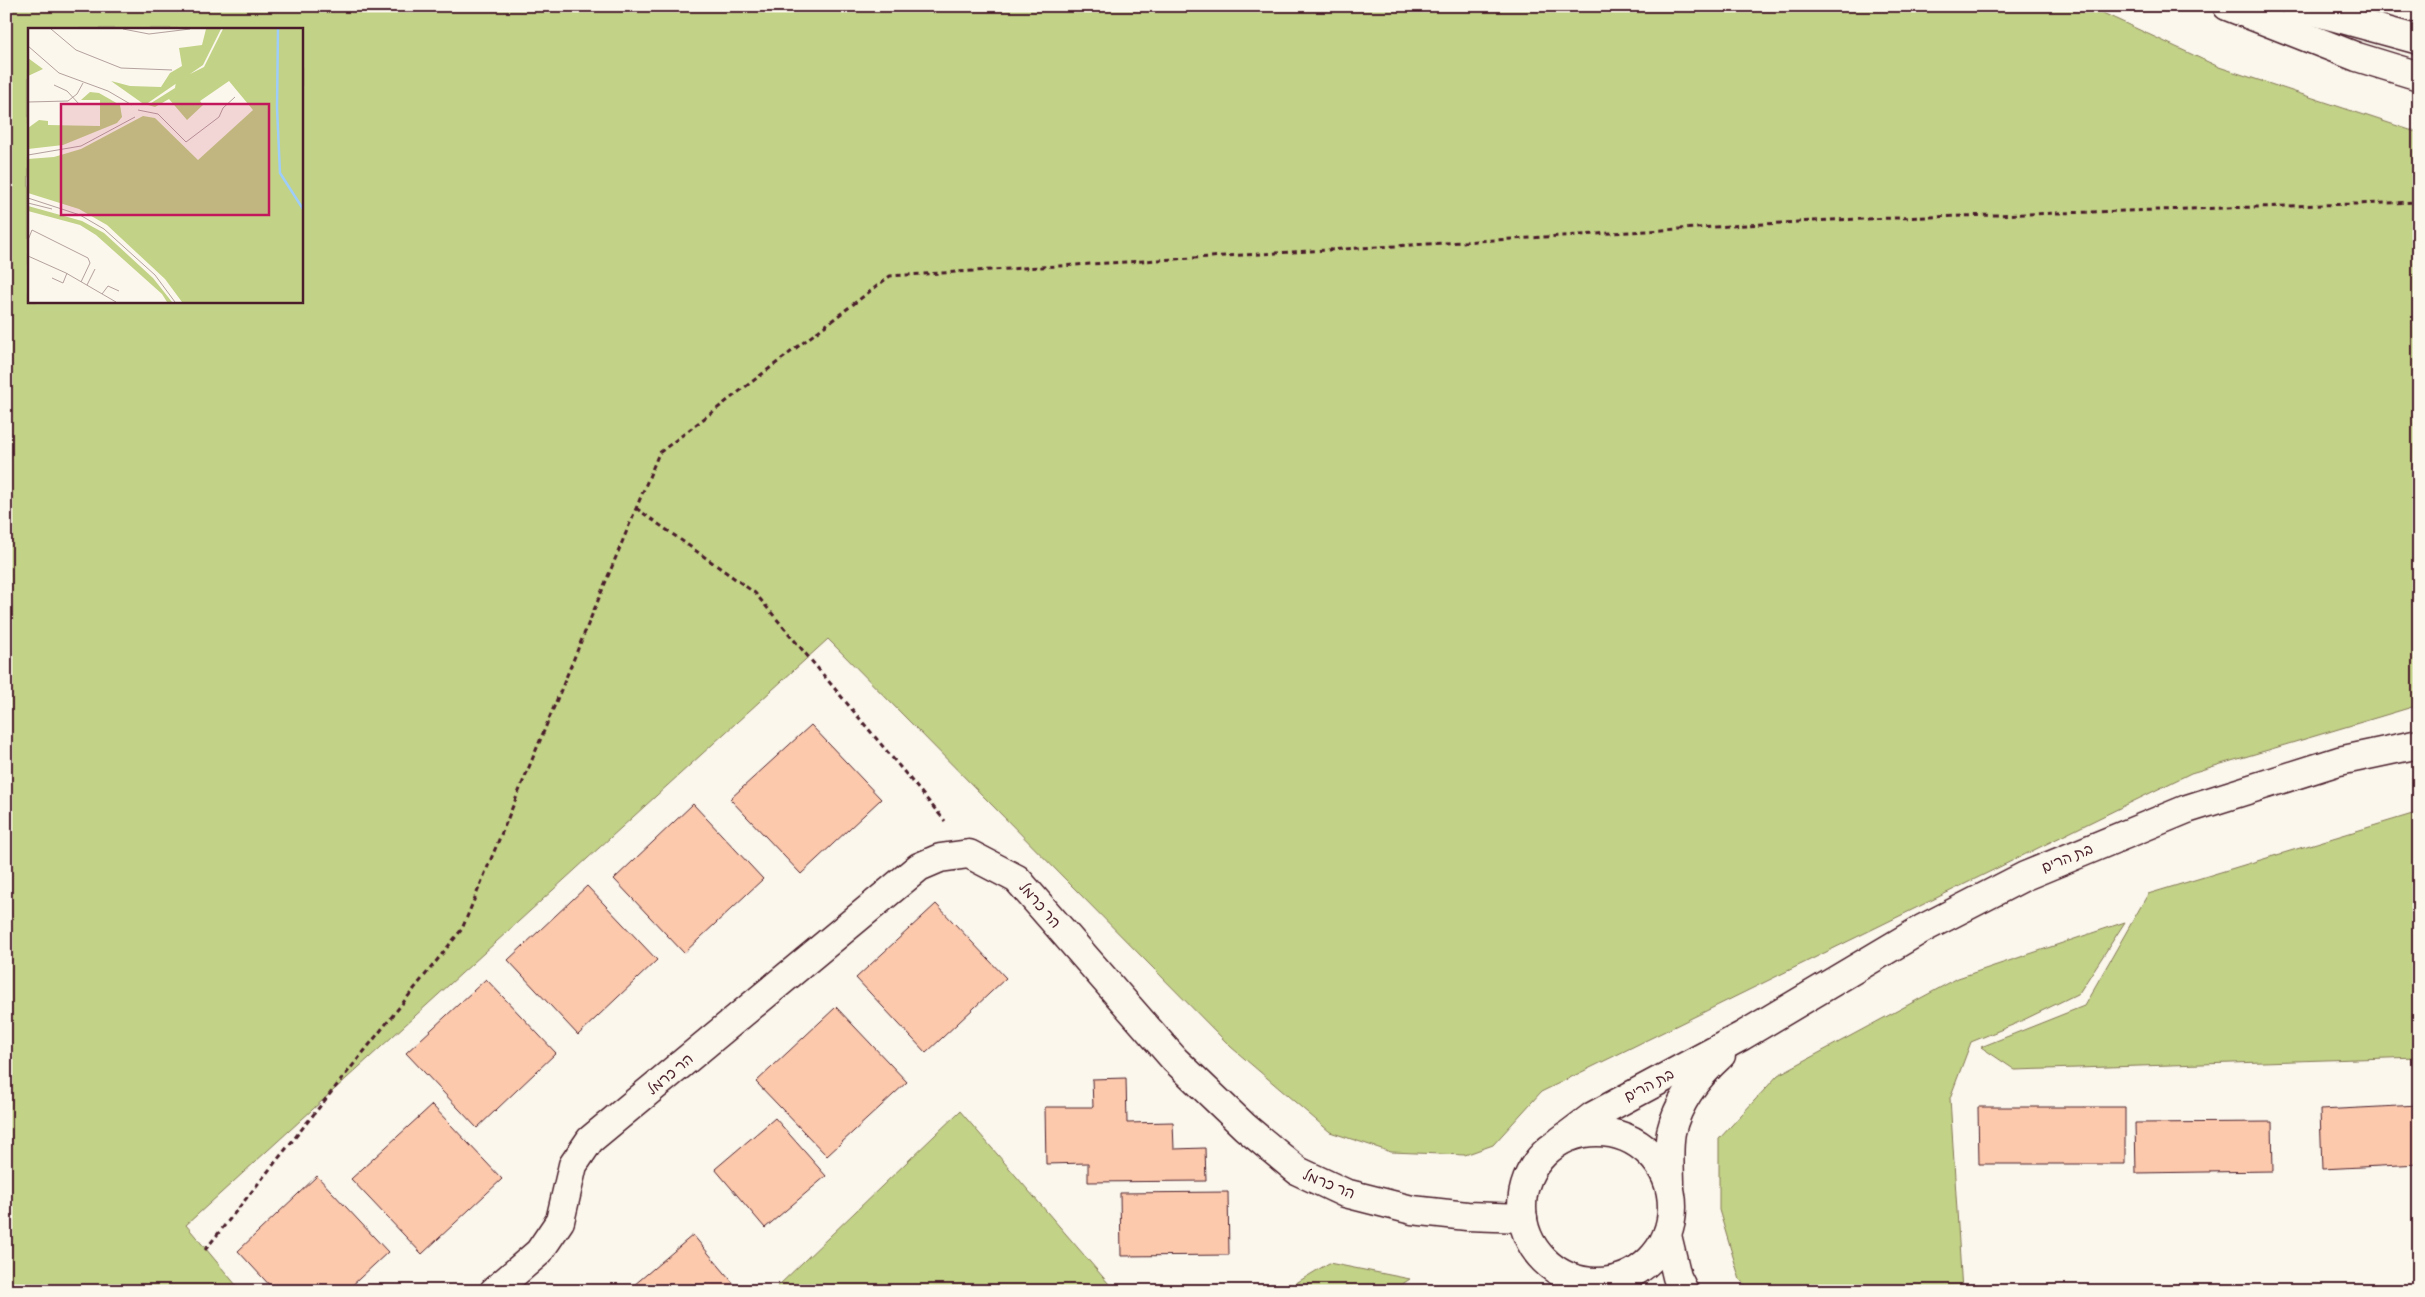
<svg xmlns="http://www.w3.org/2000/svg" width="2425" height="1297" font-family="Delius,'Playpen Sans Hebrew',sans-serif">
<rect width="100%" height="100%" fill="#fbf7ec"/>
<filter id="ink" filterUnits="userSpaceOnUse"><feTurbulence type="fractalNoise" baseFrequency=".02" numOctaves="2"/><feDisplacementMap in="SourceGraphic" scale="10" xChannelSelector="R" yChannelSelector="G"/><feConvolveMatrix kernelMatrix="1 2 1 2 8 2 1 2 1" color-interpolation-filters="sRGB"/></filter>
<g filter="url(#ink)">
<g fill="#c2d287" stroke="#867859" fill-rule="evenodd">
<path d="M6 6H2088L2219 67 2419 133V705L2191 773 1541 1092 1493 1145 1465 1155 1391 1152 1330 1132 1231 1047 828 639 186 1225 241 1291H6ZM29 29H301V301H29Z"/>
<polygon points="2419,812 2419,1057 2015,1070 1981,1047 2084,1006 2148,894"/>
<polygon points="2125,922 2079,993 2015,1024 1971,1042 1950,1098 1962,1291 1752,1291 1740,1280 1719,1210 1719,1139 1778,1075 1958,978"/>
<polygon points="960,1111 1115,1291 780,1291 777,1287"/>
<polygon points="1329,1263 1410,1279 1392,1291 1283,1291"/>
</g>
<g fill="#fcc9ad" stroke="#4a1f2b">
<polygon points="811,725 881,799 801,874 730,799"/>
<polygon points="693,804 763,879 684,953 614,879"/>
<polygon points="587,886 657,960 578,1035 508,960"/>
<polygon points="936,904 1006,978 926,1053 856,978"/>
<polygon points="486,979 556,1053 477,1128 406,1053"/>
<polygon points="836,1007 907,1082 827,1156 756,1082"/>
<polygon points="1126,1078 1127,1123 1173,1122 1174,1149 1205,1148 1206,1181 1088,1182 1088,1163 1046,1164 1045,1107 1093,1107 1092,1079"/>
<polygon points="432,1105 502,1179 422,1254 351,1179"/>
<polygon points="2419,1105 2419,1164 2322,1169 2320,1110"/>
<polygon points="1978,1107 2125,1107 2125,1164 1979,1164"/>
<polygon points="775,1118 826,1176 765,1228 715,1169"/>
<polygon points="2272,1122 2273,1171 2136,1173 2135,1123"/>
<polygon points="317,1176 388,1252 346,1291 275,1291 238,1251"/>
<polygon points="1228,1192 1229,1255 1121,1256 1120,1193"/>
<polygon points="693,1235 740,1291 627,1291"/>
</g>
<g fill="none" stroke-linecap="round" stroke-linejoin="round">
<g stroke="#4a1f2b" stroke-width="31">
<polyline id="street" points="494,1291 539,1252 560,1221 573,1165 590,1140 919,867 940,858 969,854 1017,879 1175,1060 1245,1127 1298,1171 1345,1193 1412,1210 1467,1216 1523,1218"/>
</g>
<g stroke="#4a1f2b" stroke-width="31">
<g id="secondary">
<polyline points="2227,6 2357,57 2419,76"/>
<polyline points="2295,6 2419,40"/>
<circle cx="1597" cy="1207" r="75"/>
<polyline points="1560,1141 1593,1116 1742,1036 1922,929 2025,876 2187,809 2339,761 2419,744"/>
<path d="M1670 1186C1670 1169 1668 1149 1671 1132 1678 1102 1699 1075 1721 1055"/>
<polyline points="1667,1235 1677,1277 1684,1291"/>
</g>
</g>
<g stroke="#4a1f2b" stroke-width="3" stroke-dasharray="5 4" stroke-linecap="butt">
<polyline points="636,508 755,593 945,821"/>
<polyline points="205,1250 462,929 659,453 890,276 1831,220 2419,202"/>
</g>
<use href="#street" stroke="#fbf7ec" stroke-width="28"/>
<use href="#secondary" stroke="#fbf7ec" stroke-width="28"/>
</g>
</g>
<g text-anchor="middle" stroke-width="4.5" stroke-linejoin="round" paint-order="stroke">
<g font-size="15" fill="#4a1f2b" stroke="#fbf7ec">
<text transform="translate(2067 858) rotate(-22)" y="5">בת הרים</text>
<text transform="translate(1040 905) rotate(49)" y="5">הר כרמל</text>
<text transform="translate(670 1074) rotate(-40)" y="5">הר כרמל</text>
<text transform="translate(1649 1085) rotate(-28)" y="5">בת הרים</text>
<text transform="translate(1329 1184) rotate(22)" y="5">הר כרמל</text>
</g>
</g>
<g transform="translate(28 28)">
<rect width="275" height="275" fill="#fbf7ec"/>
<path d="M178 1H193L175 37 117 77 83 53 102 58 133 59 142 45 154 38 151 20 174 17ZM195 1H275V274H154L137 251 79 197 51 181 0 165V131L26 129 53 121 115 88 127 90 170 132 225 82 201 53 172 73 175 77 159 92 141 71 127 79 120 77 147 60 148 53 176 39ZM0 30 15 41 0 48ZM62 64 71 65 92 77 94 89 89 95 35 117 0 121V100L11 92 20 93V97L72 98V72H53ZM0 178 54 193 76 205 125 250 144 274H139L134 266 68 207 52 197 0 183Z" fill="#c2d287"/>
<path fill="none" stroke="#9ecdf9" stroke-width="2.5" d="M250 1 249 80 252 145 275 181"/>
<path fill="none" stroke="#b4a19f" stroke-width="1" d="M23 1 48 22 93 40 144 42M95 1 121 6 162 1M0 18 31 45 80 63 104 77M26 57 39 63 51 76H71M0 74 40 73 49 66 55 55M110 82 130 86 158 114 191 89 195 80 207 69M0 127 53 118 107 89M0 170 52 187 76 201 127 247 147 274M0 175 24 181M0 212 4 202 60 230 62 235 53 254M0 228 38 245 88 274M24 250 35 255 39 245M59 257 67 241M74 266 80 258 91 263"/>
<path fill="#c2185b" fill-opacity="0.15" stroke="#c2185b" stroke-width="2.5" d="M33 76H241V187H33Z"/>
<rect width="275" height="275" fill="none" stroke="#4a1f2b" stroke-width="2.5"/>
</g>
<rect width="2425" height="1297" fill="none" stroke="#fbf7ec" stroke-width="25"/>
<rect x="12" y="12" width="2400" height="1272" fill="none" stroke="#4a1f2b" stroke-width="2" filter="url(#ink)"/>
</svg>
